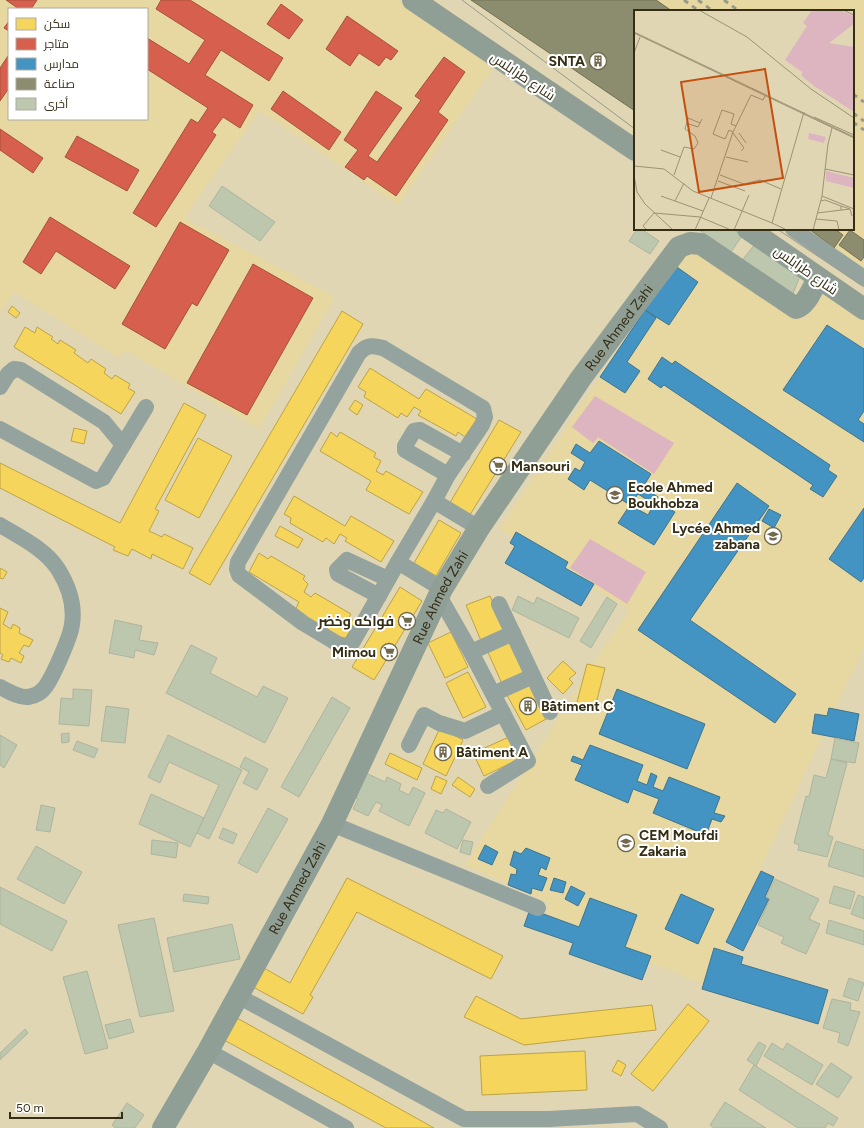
<svg xmlns="http://www.w3.org/2000/svg" width="864" height="1128" font-family="Figtree,Cairo,sans-serif">
<rect width="100%" height="100%" fill="#e0d6b4"/>
<g fill="#e7d7a0" fill-rule="evenodd">
<path d="M0 0H398L494 66 398 205 260 111 287 71 184 218 335 297 259 429 125 350 119 358 14 292 0 313ZM9 9H147V119H9Z"/>
<polygon points="471,0 864,0 864,268 807,229 853,229 853,11 635,11 635,111"/>
<polygon points="690,253 700,254 804,320 825,293 864,321 864,647 706,985 543,920 550,903 465,865 592,665 630,610 499,529 681,256"/>
</g>
<g fill="#dcb5c1">
<polygon points="595,396 674,443 654,474 598,437 593,443 572,427"/>
<polygon points="590,539 646,572 627,604 570,568"/>
</g>
<g fill="#f6d55c" stroke="#bca346">
<polygon points="12,306 20,313 16,318 8,312"/>
<polygon points="342,311 363,324 210,585 189,573"/>
<polygon points="25,327 35,333 37,327 53,337 51,339 58,344 60,340 76,350 74,353 88,363 91,359 106,369 104,373 112,379 115,375 130,384 128,388 135,392 121,414 14,347"/>
<polygon points="370,368 419,399 426,389 477,419 465,437 458,432 456,436 418,415 421,411 414,407 407,417 401,413 398,418 364,397 366,392 358,387"/>
<polygon points="355,400 363,405 357,415 349,409"/>
<polygon points="184,403 206,415 155,509 159,511 149,531 162,537 164,534 193,548 183,569 152,554 151,559 132,549 128,556 113,550 115,547 0,488 0,463 120,523"/>
<polygon points="499,420 521,432 468,518 448,506"/>
<polygon points="74,428 87,431 84,444 71,441"/>
<polygon points="331,432 337,437 340,432 376,453 374,457 381,461 376,471 383,475 386,471 423,492 409,514 366,490 371,481 320,451"/>
<polygon points="198,438 232,456 199,518 165,500"/>
<polygon points="294,496 345,526 351,516 394,541 381,562 345,541 347,538 340,534 334,544 326,538 323,542 290,523 291,518 284,514"/>
<polygon points="439,520 461,533 436,576 414,563"/>
<polygon points="280,526 303,539 298,548 275,536"/>
<polygon points="259,553 268,559 271,556 305,576 303,579 308,584 304,592 311,597 315,593 351,614 349,617 355,622 344,641 294,612 299,602 249,572"/>
<polygon points="0,568 7,572 3,579 0,578"/>
<polygon points="400,587 422,601 374,680 352,667"/>
<polygon points="490,596 505,633 482,643 466,605"/>
<polygon points="0,608 8,612 3,624 11,629 13,624 20,628 19,633 33,640 29,647 24,645 19,653 24,656 21,663 11,658 9,662 1,659 3,655 0,653"/>
<polygon points="451,632 468,667 445,678 428,643"/>
<polygon points="510,640 527,675 503,686 487,650"/>
<polygon points="563,661 576,673 569,679 573,683 563,694 547,678"/>
<polygon points="587,664 605,668 597,700 599,701 597,711 576,706"/>
<polygon points="468,672 486,707 463,718 446,683"/>
<polygon points="531,683 548,718 526,730 507,695"/>
<polygon points="440,728 463,740 446,776 423,764"/>
<polygon points="509,737 519,759 484,776 473,753"/>
<polygon points="390,753 422,768 417,780 385,764"/>
<polygon points="436,776 447,781 441,794 431,789"/>
<polygon points="458,777 475,789 470,797 452,785"/>
<polygon points="347,878 503,956 491,979 357,912 310,995 313,997 303,1014 253,987 264,968 290,983"/>
<polygon points="476,996 521,1019 652,1005 656,1030 524,1045 464,1017"/>
<polygon points="688,1004 709,1021 653,1091 631,1074"/>
<polygon points="237,1018 434,1128 386,1128 224,1040"/>
<polygon points="585,1051 587,1090 482,1095 480,1056"/>
<polygon points="618,1060 626,1065 621,1076 612,1071"/>
</g>
<g fill="#d6604d" stroke="#a6513c">
<polygon points="6,0 37,0 31,9 19,9"/>
<polygon points="161,0 190,0 283,58 269,81 221,50 205,75 253,105 240,128 223,117 212,132 216,135 156,227 133,213 191,119 198,123 208,108 147,69 147,38 189,64 205,40 156,9"/>
<polygon points="281,4 303,20 289,39 267,24"/>
<polygon points="347,16 398,51 391,60 386,57 379,66 359,53 350,66 326,49"/>
<polygon points="9,21 9,31 4,28"/>
<polygon points="8,56 9,88 0,101 0,68"/>
<polygon points="444,57 465,72 438,112 448,120 396,196 367,176 364,180 345,167 358,150 344,140 376,91 402,108 368,156 377,162 421,100 415,96"/>
<polygon points="283,91 341,132 329,150 271,109"/>
<polygon points="0,129 43,158 33,173 0,150"/>
<polygon points="77,136 139,170 127,191 65,157"/>
<polygon points="50,217 130,266 115,289 56,251 41,274 23,262"/>
<polygon points="180,222 229,250 197,306 192,303 165,349 122,324"/>
<polygon points="253,264 313,298 247,415 187,383"/>
</g>
<g fill="#4393c3" stroke="#3f758e">
<polygon points="674,265 698,282 669,325 645,310"/>
<polygon points="645,310 656,318 627,362 640,371 625,393 600,377"/>
<polygon points="827,325 864,349 864,411 858,420 864,424 864,442 783,390"/>
<polygon points="662,357 672,364 675,361 830,465 828,470 837,476 823,497 810,489 813,485 664,385 661,388 648,379"/>
<polygon points="599,441 651,474 643,487 658,497 654,504 638,494 630,505 590,480 584,490 568,479 575,468 580,471 585,462 571,453 576,444 590,453"/>
<polygon points="737,483 769,506 690,620 796,694 775,723 638,630"/>
<polygon points="656,501 675,512 654,545 618,523 630,505 648,515"/>
<polygon points="864,508 864,578 861,582 829,559"/>
<polygon points="769,509 781,515 774,528 762,521"/>
<polygon points="516,532 568,562 565,568 594,584 581,606 505,563 515,546 510,543"/>
<polygon points="617,689 705,724 687,769 599,734"/>
<polygon points="829,708 859,714 854,741 812,733 815,714 827,716"/>
<polygon points="590,745 643,765 637,781 647,785 651,773 657,776 653,787 663,791 669,777 720,797 714,813 725,816 721,822 712,819 706,835 653,813 659,799 633,789 628,803 575,780 582,765 571,761 573,756 583,760"/>
<polygon points="485,845 498,852 492,865 478,859"/>
<polygon points="526,848 550,858 546,870 541,867 538,875 547,878 542,891 532,888 531,894 508,885 511,874 516,875 517,869 510,865 514,851 521,854"/>
<polygon points="761,871 774,877 765,897 769,899 743,951 726,942"/>
<polygon points="554,878 566,882 563,893 550,890"/>
<polygon points="571,886 585,893 578,906 565,899"/>
<polygon points="681,894 714,909 698,944 665,929"/>
<polygon points="590,898 637,915 625,947 651,956 642,980 569,954 573,943 524,926 530,909 579,927"/>
<polygon points="714,948 743,957 741,964 828,990 818,1024 702,989"/>
</g>
<g fill="#8c8c6e" stroke="#727053">
<polygon points="471,0 656,0 672,11 635,11 635,111"/>
<polygon points="809,229 835,229 843,235 834,248"/>
<polygon points="850,230 864,240 864,257 861,261 839,245"/>
</g>
<g fill="#bcc7ad" stroke="#aeb49e">
<polygon points="222,186 275,222 260,241 209,206"/>
<polygon points="637,229 641,229 659,241 650,254 629,241"/>
<polygon points="698,229 733,229 742,236 731,252"/>
<polygon points="755,244 800,276 792,296 740,263"/>
<polygon points="518,596 534,604 537,597 579,618 569,638 512,610"/>
<polygon points="607,597 617,604 591,648 580,641"/>
<polygon points="115,620 142,626 139,640 158,643 154,655 135,650 134,658 109,653"/>
<polygon points="191,645 217,658 210,673 257,697 263,686 288,698 265,743 166,693"/>
<polygon points="73,689 92,690 89,726 59,724 61,698 73,699"/>
<polygon points="332,697 350,708 299,797 281,787"/>
<polygon points="106,706 129,709 125,743 101,741"/>
<polygon points="69,733 69,742 62,743 61,734"/>
<polygon points="0,735 17,745 4,768 0,765"/>
<polygon points="168,735 242,770 209,839 197,833 219,785 169,762 160,783 148,777"/>
<polygon points="835,738 859,743 855,763 831,759"/>
<polygon points="77,741 98,749 94,758 73,750"/>
<polygon points="245,757 268,769 257,790 243,783 249,772 240,767"/>
<polygon points="831,759 847,763 828,835 833,837 827,857 798,850 799,845 794,843 806,796 809,797 814,775 826,778"/>
<polygon points="366,773 385,782 387,777 401,784 399,790 409,795 413,787 425,793 409,826 379,811 382,805 376,802 368,816 353,809 358,799 354,797"/>
<polygon points="151,794 204,818 190,847 139,824"/>
<polygon points="41,805 55,808 50,832 36,830"/>
<polygon points="268,808 288,819 257,873 238,863"/>
<polygon points="446,809 471,822 457,849 425,833 436,810 443,813"/>
<polygon points="223,828 237,834 233,844 219,838"/>
<polygon points="152,840 178,843 176,858 151,854"/>
<polygon points="463,840 473,842 470,855 460,852"/>
<polygon points="836,841 864,850 864,877 828,866"/>
<polygon points="36,846 82,872 64,904 17,879"/>
<polygon points="775,879 819,899 809,919 820,924 806,954 781,943 784,937 758,925 770,899 766,897"/>
<polygon points="834,886 855,892 850,909 829,903"/>
<polygon points="0,887 67,921 52,951 0,924"/>
<polygon points="184,894 209,897 208,904 183,901"/>
<polygon points="858,895 864,897 864,919 851,914"/>
<polygon points="154,918 174,1011 140,1017 118,925"/>
<polygon points="829,920 864,931 864,945 826,933"/>
<polygon points="232,924 240,959 174,972 167,938"/>
<polygon points="87,971 108,1048 85,1054 63,977"/>
<polygon points="849,978 864,983 858,1001 843,996"/>
<polygon points="832,999 851,1003 850,1010 860,1012 848,1046 838,1042 840,1033 823,1028"/>
<polygon points="130,1019 134,1032 109,1039 105,1025"/>
<polygon points="25,1029 28,1033 0,1060 0,1053"/>
<polygon points="759,1042 766,1046 756,1066 747,1060"/>
<polygon points="772,1043 783,1050 787,1043 823,1065 812,1085 764,1056"/>
<polygon points="831,1063 852,1077 838,1098 816,1084"/>
<polygon points="754,1065 838,1118 833,1126 828,1123 825,1128 798,1128 739,1090"/>
<polygon points="725,1102 766,1128 714,1128 710,1125"/>
<polygon points="127,1103 144,1115 135,1128 115,1128 112,1125"/>
</g>
<g fill="none" stroke-linecap="round" stroke-linejoin="round">
<g stroke="#94a39e" stroke-width="16">
<polyline points="793,229 864,278"/>
<polyline points="0,387 8,374 14,369 21,370 104,422 123,445"/>
<polyline points="0,429 96,481 103,478 146,407"/>
<polyline points="448,475 405,450 405,446 414,431 420,430 463,454"/>
<path d="M0 525C20 537 45 549 58 569 68 585 75 605 72 624 71 636 53 676 46 686 42 692 35 696 28 697 19 698 8 691 0 687"/>
<polyline points="398,562 434,501"/>
<path d="M442 589 398 562 352 643 345 646 338 644 303 623 239 575 237 569 238 562 359 353C367 345 372 345 383 348L483 408 485 417 482 425 448 475 434 501 479 528"/>
<polyline points="379,596 338,574 337,570 347,560 388,579"/>
<polyline points="439,596 471,652 528,761 488,786"/>
<polyline points="499,604 550,712"/>
<polyline points="471,652 513,633"/>
<polyline points="493,694 533,676"/>
<polyline points="409,745 424,715 439,723 465,731 503,713"/>
<polyline points="332,824 538,908"/>
<polyline points="238,996 464,1119 549,1119 637,1114 660,1128"/>
<polyline points="208,1051 346,1128"/>
</g>
<g stroke="#909f95" stroke-width="22">
<polyline points="413,0 635,150"/>
<polyline points="748,229 864,309"/>
<path id="s1" d="M163 1128 208 1051 332 824 442 589 479 528 581 378 679 247 690 243 701 244 796 308C807 305 812 288 818 279"/>
</g>
<g stroke="#969a8d" stroke-width="1">
<polyline points="432,0 635,142"/>
<polyline points="462,0 635,129"/>
<polyline points="762,229 864,298"/>
<polyline points="777,229 864,287"/>
</g>
<g stroke="#969a8d" stroke-width="3" stroke-dasharray="5 5" stroke-linecap="butt">
<polyline points="684,0 699,11"/>
<polyline points="698,0 713,11"/>
<polyline points="724,0 739,11"/>
<polyline points="853,94 864,102"/>
<polyline points="853,113 864,121"/>
<polyline points="853,122 864,130"/>
</g>
</g>
<defs>
<g id="building-ring" transform="scale(0.9)"><circle r="9.5" fill="#fff" stroke="#71694c" stroke-width="1.5"/><path d="M-4-6H4V6H1V3H-1V6H-4ZM-2.5-4.3h1.7v1.8h-1.7ZM.8-4.3h1.7v1.8H.8ZM-2.5-1h1.7V.8h-1.7ZM.8-1h1.7V.8H.8Z" fill="#71694c"/></g>
<g id="supermarket-ring" transform="scale(0.9)"><circle r="9.5" fill="#fff" stroke="#71694c" stroke-width="1.5"/><path d="M-6-5.5h2.5l.6 2H6L4.5 2H-2.5L-4.4-4H-6ZM-1.5 3.2a1.3 1.3 0 1 0 .1 0ZM3 3.2a1.3 1.3 0 1 0 .1 0Z" fill="#71694c"/></g>
<g id="school-ring" transform="scale(0.9)"><circle r="9.5" fill="#fff" stroke="#71694c" stroke-width="1.5"/><path d="M0-5L7-2L0 1L-7-2ZM-4 1L0 2.5L4 1V4Q0 6-4 4Z" fill="#71694c"/></g>
</defs>
<g fill-rule="evenodd">
<use href="#building-ring" x="598" y="61"/>
<use href="#supermarket-ring" x="498" y="466"/>
<use href="#school-ring" x="615" y="495"/>
<use href="#school-ring" x="773" y="536"/>
<use href="#supermarket-ring" x="407" y="621"/>
<use href="#supermarket-ring" x="389" y="652"/>
<use href="#building-ring" x="528" y="706"/>
<use href="#building-ring" x="443" y="752"/>
<use href="#school-ring" x="626" y="843"/>
</g>
<g text-anchor="middle" stroke-width="4" stroke-linejoin="round" paint-order="stroke">
<g font-size="14" font-weight="bold" fill="#352e14" stroke="#fff" text-anchor="start">
<text x="585" y="66" text-anchor="end">SNTA</text>
<text x="511" y="471">Mansouri</text>
<text x="628" y="492">Ecole Ahmed<tspan x="628" dy="16">Boukhobza</tspan></text>
<text x="760" y="533" text-anchor="end">Lycée Ahmed<tspan x="760" dy="16">zabana</tspan></text>
<text x="394" y="626" text-anchor="end">فواكه وخضر</text>
<text x="376" y="657" text-anchor="end">Mimou</text>
<text x="541" y="711">Bâtiment C</text>
<text x="456" y="757">Bâtiment A</text>
<text x="639" y="840">CEM Moufdi<tspan x="639" dy="16">Zakaria</tspan></text>
</g>
<g font-size="14" fill="#352e14" stroke="#fff">
<text transform="translate(523 76) rotate(34)" y="5">شارع طرابلس</text>
<text transform="translate(806 270) rotate(35)" y="5">شارع طرابلس</text>
<text dy="5" stroke="none"><textPath href="#s1" startOffset="923">Rue Ahmed Zahi</textPath></text>
<text dy="5" stroke="none"><textPath href="#s1" startOffset="599">Rue Ahmed Zahi</textPath></text>
<text dy="5" stroke="none"><textPath href="#s1" startOffset="275">Rue Ahmed Zahi</textPath></text>
</g>
</g>
<g transform="translate(634 10)">
<rect width="220" height="220" fill="#e0d6b4"/>
<path d="M192 161 220 168V178L192 171Z" fill="#dcb5c1"/>
<path d="M178 0H205L220 6V14L195 33 220 37V102L180 76 168 66V62L151 50 173 16 169 13ZM175 123 192 127 190 133 174 129Z" fill="#dcb5c1"/>
<path fill="none" stroke="#9c9374" stroke-width="1" d="M65 0 113 27 177 79 220 108M209 0 220 5M0 22 220 127M0 23 220 128M0 43 6 27M180 107 220 125M52 113 64 117 68 109M99 122 95 120 91 129 79 124 88 100 100 104 97 114 102 116M99 123 110 138 107 141M105 123 112 133M27 140 46 147M92 147 114 152M0 156 30 159 59 181 138 213 170 102M191 159 220 165M0 165 3 182 11 194 39 220M40 165 50 137 60 139 64 133 61 126 51 119 54 108 66 113M86 165 110 174 126 170 147 179M84 171 111 181M27 186 69 201M188 186 220 199M77 188 99 122 117 85 129 90 131 86M41 191 50 173M187 191 191 190 207 196V200M207 196 216 199 218 206M20 203 66 207 97 220M183 203 216 199M182 209 203 211 205 220M138 213 153 220M13 220 9 216 20 203M61 220 75 188M100 220 115 185M179 220 188 186 194 134 198 118"/>
<path fill="#c4500e" fill-opacity="0.15" stroke="#c4500e" stroke-width="2" d="M131 59 149 168 65 182 47 72Z"/>
<rect width="220" height="220" fill="none" stroke="#352e14" stroke-width="2"/>
</g>
<rect x="8" y="8" width="140" height="112" fill="#ffffff" stroke="#aeaba1"/>
<rect x="16" y="18" width="20" height="12" fill="#f6d55c" stroke="#aeaba1"/>
<text x="44" y="28" font-size="12" fill="#352e14">سكن</text>
<rect x="16" y="38" width="20" height="12" fill="#d6604d" stroke="#aeaba1"/>
<text x="44" y="48" font-size="12" fill="#352e14">متاجر</text>
<rect x="16" y="58" width="20" height="12" fill="#4393c3" stroke="#aeaba1"/>
<text x="44" y="68" font-size="12" fill="#352e14">مدارس</text>
<rect x="16" y="78" width="20" height="12" fill="#8c8c6e" stroke="#aeaba1"/>
<text x="44" y="88" font-size="12" fill="#352e14">صناعة</text>
<rect x="16" y="98" width="20" height="12" fill="#bcc7ad" stroke="#aeaba1"/>
<text x="44" y="108" font-size="12" fill="#352e14">أخرى</text>
<path d="M10 1112v6h112v-6" fill="none" stroke="#352e14" stroke-width="2"/>
<text x="16" y="1112" font-size="12" fill="#352e14" stroke="#ffffff" stroke-width="3" paint-order="stroke">50 m</text>
</svg>
